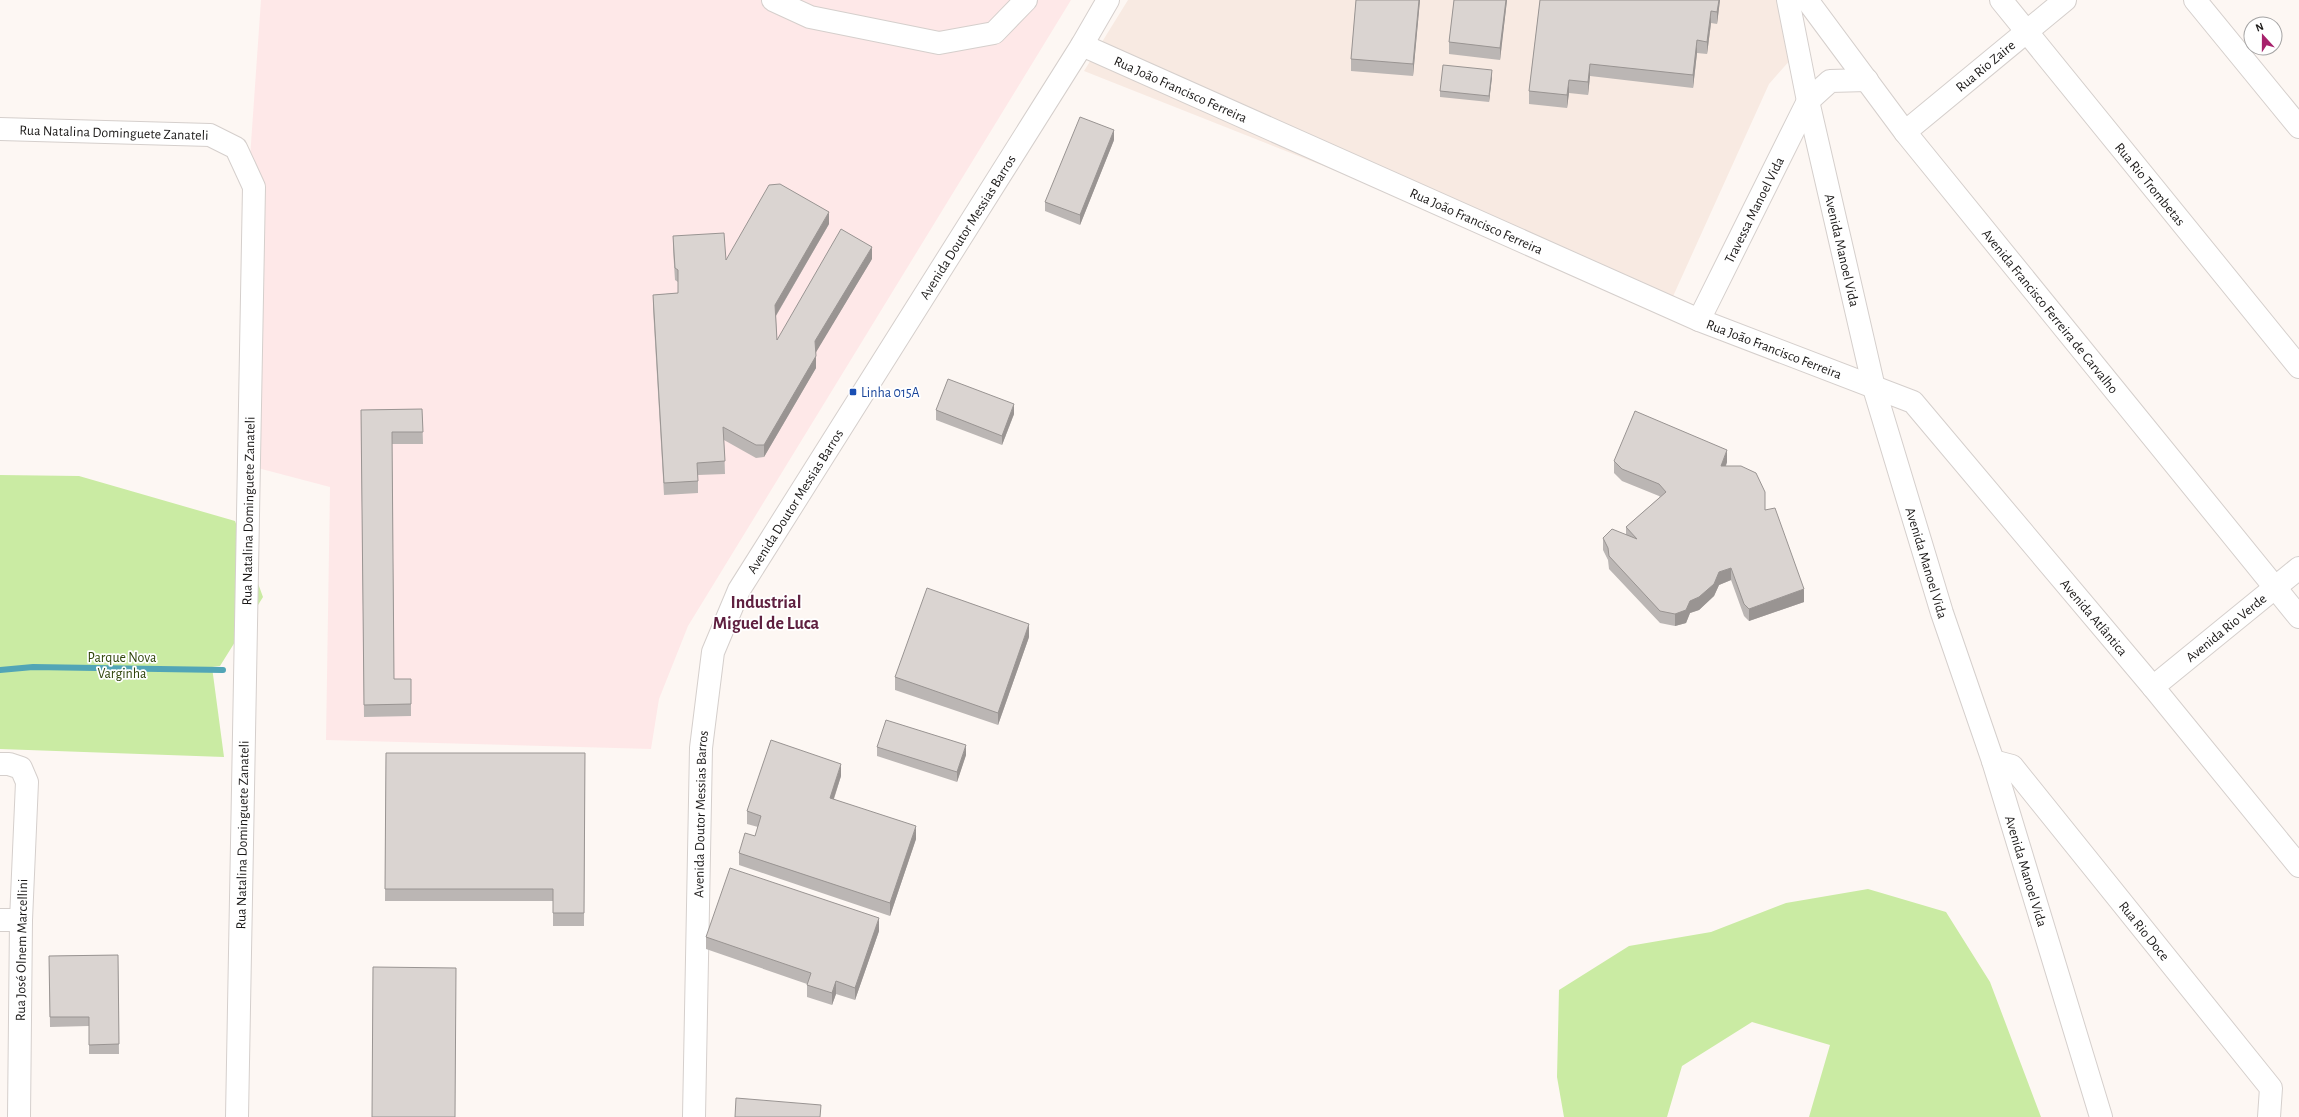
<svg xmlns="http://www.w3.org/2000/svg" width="2299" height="1117" font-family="'Alegreya Sans',sans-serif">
<rect width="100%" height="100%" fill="#fdf7f3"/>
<polygon fill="#f8eae2" points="1128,0 1788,0 1799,50 1769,84 1670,303 1084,71"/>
<polygon fill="#fee8e8" points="261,0 1071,0 688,626 659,699 651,749 326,740 330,487 250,466 246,215"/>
<g fill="#caeba3">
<polygon points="0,475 79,476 235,521 263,597 220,666 212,667 224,757 0,749"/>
<polygon points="1868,889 1946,912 1990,982 2041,1117 1809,1117 1830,1045 1752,1022 1682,1066 1667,1117 1564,1117 1557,1077 1559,990 1629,946 1711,932 1786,903"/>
</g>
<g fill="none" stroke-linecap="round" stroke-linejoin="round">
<polyline stroke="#52a5b6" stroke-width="6" points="0,670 33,667 223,670"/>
<g stroke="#d5cfcc" stroke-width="24">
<g id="minor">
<polyline points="773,0 810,17 939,43 994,33 1026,0"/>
<path id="s1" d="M1788 0 1808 101 1874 388 1942 613 1993 761 2101 1117"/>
<path id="s2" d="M1807 0 1905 132 2299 617"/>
<path id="s3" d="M2001 0 2299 367"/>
<polyline points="2195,0 2299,127"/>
<path id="s4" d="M1082 45 1699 320 1913 402 2153 687 2299 866"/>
<path id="s5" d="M0 129 210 135 236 148 254 187 237 1117"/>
<path id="s6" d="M1905 132 2065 0"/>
<path id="s7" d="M1699 320 1808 101 1830 81 1867 80"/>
<path id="s8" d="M2153 687 2299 568"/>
<path id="s9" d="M1993 761 2012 766 2271 1088 2269 1117"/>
<polyline points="0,764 9,764 21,768 27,782 21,920 19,1117"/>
<polyline points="0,920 21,920"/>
<path id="s10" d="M694 1117 701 748 713 652 739 590 1082 45 1108 0"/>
</g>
</g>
<use href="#minor" stroke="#fff" stroke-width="22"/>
</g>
<g fill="#bbb6b4">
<polygon points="1356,0 1420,0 1413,76 1351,71 1351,59"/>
<polygon points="1454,0 1507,0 1500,60 1449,54 1449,42"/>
<polygon points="1540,0 1720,0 1717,24 1711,23 1707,54 1697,53 1693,88 1590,76 1588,95 1569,93 1567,108 1529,104 1529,91"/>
<polygon points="1492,77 1489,102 1440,97 1440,91"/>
<polygon points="1114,140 1080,225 1045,211 1045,202"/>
<polygon points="829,224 776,316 777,340 872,259 815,353 816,368 764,457 756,458 724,440 725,474 698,475 698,493 664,495 653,308 653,295 678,293 678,282 675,280 673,249 673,236 726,260"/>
<polygon points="422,409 423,444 392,444 394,679 411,679 411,716 364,717 361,410"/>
<polygon points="936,410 1014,414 1002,445 936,420"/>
<polygon points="1614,461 1727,462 1726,466 1765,510 1804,602 1749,621 1744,616 1731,580 1719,585 1714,596 1699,610 1690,613 1686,623 1675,626 1660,623 1609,569 1608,560 1603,550 1603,538 1626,535 1626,527 1660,497 1659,496 1622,481 1614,473"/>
<polygon points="1029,637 998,725 895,690 895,677"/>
<polygon points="877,747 966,755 957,782 877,756"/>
<polygon points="386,753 585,753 584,926 553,926 553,901 385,901"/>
<polygon points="841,776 834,799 916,839 890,916 739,865 739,853 755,836 758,827 747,824 747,811"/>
<polygon points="879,931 855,1000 836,994 832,1005 807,997 807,984 706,949 706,937"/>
<polygon points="118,955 119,1054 89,1054 89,1026 50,1027 49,956"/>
</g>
<g fill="#999492">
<polygon points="1419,0 1420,0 1413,76 1413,64"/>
<polygon points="1506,0 1507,0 1500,60 1500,48"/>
<polygon points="1719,0 1720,0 1717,24 1717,12"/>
<polygon points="1711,11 1711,23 1707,54 1707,42"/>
<polygon points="1697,40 1697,53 1693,88 1693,75"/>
<polygon points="1590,64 1590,76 1588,95 1588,82"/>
<polygon points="1492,70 1492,77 1489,102 1489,96"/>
<polygon points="1569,80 1569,93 1567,108 1567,95"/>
<polygon points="1114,130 1114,140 1080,225 1080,215"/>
<polygon points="829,212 829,224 775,317 775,305"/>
<polygon points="872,247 872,259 815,354 815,341"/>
<polygon points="816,356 816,368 764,457 764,445"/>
<polygon points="1014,404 1014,414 1002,445 1002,436"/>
<polygon points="1727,450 1727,462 1721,478 1721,466"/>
<polygon points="1731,568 1731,580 1719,585 1714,596 1699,610 1690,613 1686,623 1675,626 1675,614 1719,572"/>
<polygon points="1804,589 1804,602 1749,621 1749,609"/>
<polygon points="1029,624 1029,637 998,725 998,713"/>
<polygon points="966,745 966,755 957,782 957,772"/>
<polygon points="841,764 841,776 830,810 830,798"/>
<polygon points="916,826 916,839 890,916 890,903"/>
<polygon points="879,918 879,931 855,1000 855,988"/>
<polygon points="836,981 836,994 832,1005 832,993"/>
</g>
<g fill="#dad4d1" stroke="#999492">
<polygon points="1356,0 1419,0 1413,64 1351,59"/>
<polygon points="1454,0 1506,0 1500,48 1449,42"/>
<polygon points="1540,0 1719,0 1717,12 1711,11 1707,42 1697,40 1693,75 1590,64 1588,82 1569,80 1567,95 1529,91"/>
<polygon points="1443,65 1492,70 1489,96 1440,91"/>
<polygon points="1080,117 1114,130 1080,215 1045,202"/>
<polygon points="780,184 829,212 775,305 777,340 841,229 872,247 815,341 816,356 764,445 756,445 723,427 725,461 697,463 698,481 664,483 653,295 678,293 678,270 675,268 673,236 724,233 726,260 769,185"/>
<polygon points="948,379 1014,404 1002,436 936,410"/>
<polygon points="422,409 423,432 392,432 394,679 411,679 411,704 364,705 361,410"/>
<polygon points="1635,411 1727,450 1721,466 1741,466 1756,473 1765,492 1765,510 1775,508 1804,589 1749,609 1744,604 1731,568 1719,572 1714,584 1699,597 1690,601 1686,610 1675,614 1660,611 1609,556 1608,548 1603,538 1612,529 1637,539 1626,527 1666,492 1659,484 1622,469 1614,461"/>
<polygon points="927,588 1029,624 998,713 895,677"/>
<polygon points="886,720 966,745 957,772 877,747"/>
<polygon points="771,740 841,764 830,798 916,826 890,903 739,853 745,833 755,836 761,816 747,811"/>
<polygon points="386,753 585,753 584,913 553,913 553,889 385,889"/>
<polygon points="730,868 879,918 855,988 836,981 832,993 807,985 811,973 706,937"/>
<polygon points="118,955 119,1044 89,1045 89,1017 50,1017 49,956"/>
<polygon points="373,967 456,968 455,1117 372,1117"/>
<polygon points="736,1098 821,1105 820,1117 735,1117"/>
</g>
<rect fill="#1a4fb4" stroke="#fff" stroke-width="1.5" x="849" y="388" width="8" height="8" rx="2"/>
<g text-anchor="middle" stroke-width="3.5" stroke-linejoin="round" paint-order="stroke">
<g font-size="14" fill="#1b1918" stroke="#fff">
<text dy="5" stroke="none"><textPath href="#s6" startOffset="104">Rua Rio Zaire</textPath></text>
<text dy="5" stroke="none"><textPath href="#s4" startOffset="108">Rua João Francisco Ferreira</textPath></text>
<text dy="5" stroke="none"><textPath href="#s5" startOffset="114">Rua Natalina Dominguete Zanateli</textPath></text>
<text dy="5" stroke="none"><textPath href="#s3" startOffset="237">Rua Rio Trombetas</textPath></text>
<text dy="5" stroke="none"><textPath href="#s7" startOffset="123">Travessa Manoel Vida</textPath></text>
<text dy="5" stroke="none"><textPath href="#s4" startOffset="432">Rua João Francisco Ferreira</textPath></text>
<text dy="5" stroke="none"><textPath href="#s10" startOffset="962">Avenida Doutor Messias Barros</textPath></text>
<text dy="5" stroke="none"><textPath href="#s1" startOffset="256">Avenida Manoel Vida</textPath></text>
<text dy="5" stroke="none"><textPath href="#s2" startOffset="395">Avenida Francisco Ferreira de Carvalho</textPath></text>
<text dy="5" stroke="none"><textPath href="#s4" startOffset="756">Rua João Francisco Ferreira</textPath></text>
<text dy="5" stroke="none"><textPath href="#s10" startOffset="638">Avenida Doutor Messias Barros</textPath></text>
<text transform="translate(248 511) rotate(-89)" y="5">Rua Natalina Dominguete Zanateli</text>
<text dy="5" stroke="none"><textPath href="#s1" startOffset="580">Avenida Manoel Vida</textPath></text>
<text dy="5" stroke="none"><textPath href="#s4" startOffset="1186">Avenida Atlântica</textPath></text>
<text dy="5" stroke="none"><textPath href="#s8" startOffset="94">Avenida Rio Verde</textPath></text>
<text dy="5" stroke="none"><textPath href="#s10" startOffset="303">Avenida Doutor Messias Barros</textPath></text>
<text transform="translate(242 835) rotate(-89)" y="5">Rua Natalina Dominguete Zanateli</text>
<text dy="5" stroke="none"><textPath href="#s1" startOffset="904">Avenida Manoel Vida</textPath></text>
<text dy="5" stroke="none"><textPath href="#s9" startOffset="231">Rua Rio Doce</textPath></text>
<text transform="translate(21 950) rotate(-89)" y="5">Rua José Olnem Marcellini</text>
</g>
<g font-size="14" fill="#164399" stroke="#fff" text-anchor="start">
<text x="861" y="397">Linha 015A</text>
</g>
<g font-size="14" fill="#30450b" stroke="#fff">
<text x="122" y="662">Parque Nova<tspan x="122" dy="16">Varginha</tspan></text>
</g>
<g font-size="18" font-weight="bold" fill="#5f2040" stroke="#fff">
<text x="766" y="608">Industrial<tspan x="766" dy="21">Miguel de Luca</tspan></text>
</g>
</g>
<g transform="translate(2263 36) rotate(339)"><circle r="19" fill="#ffffff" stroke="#a4a3a3"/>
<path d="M0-3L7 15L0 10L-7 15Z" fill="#a7216c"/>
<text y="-6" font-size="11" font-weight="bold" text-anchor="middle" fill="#1b1918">N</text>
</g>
</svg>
